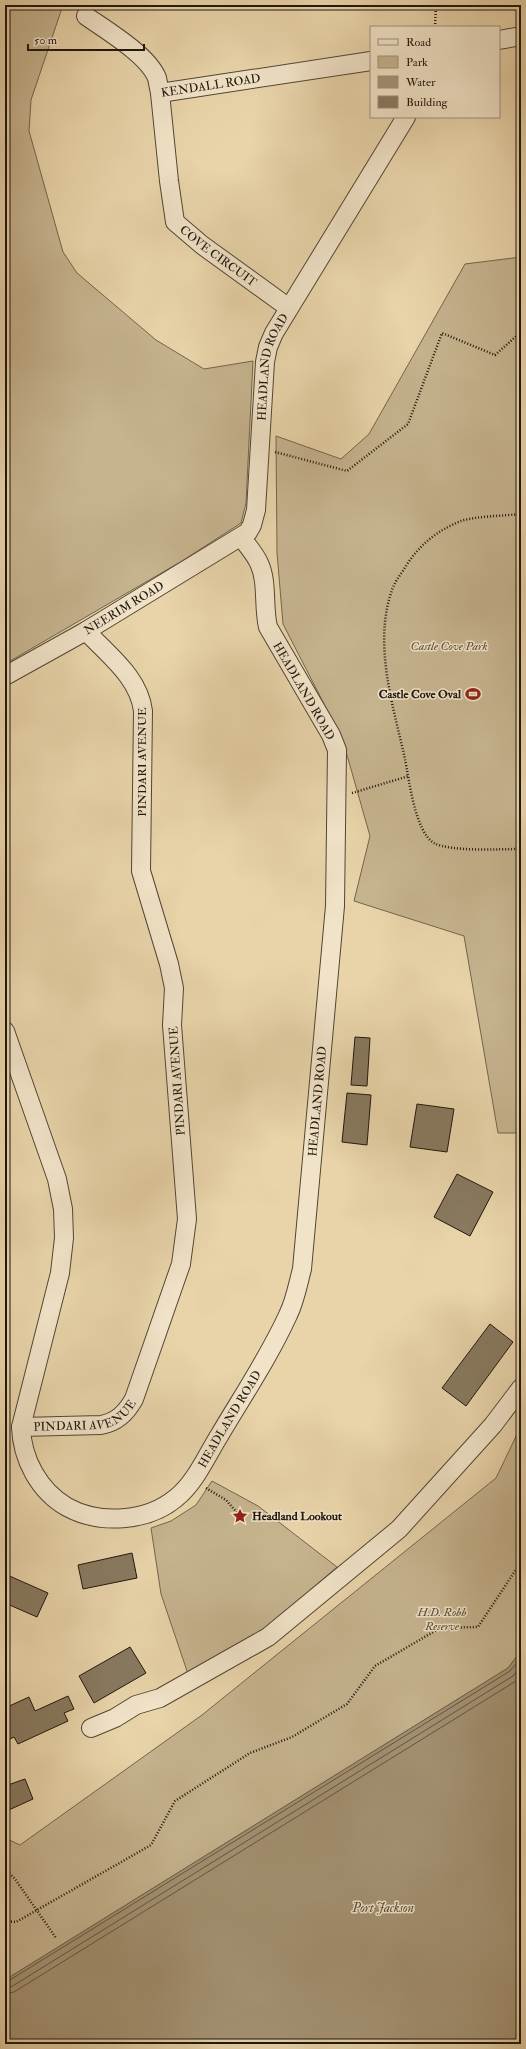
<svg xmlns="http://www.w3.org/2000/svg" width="526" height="2049" font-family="'IM FELL Double Pica',serif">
<rect width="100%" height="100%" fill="#e9d4aa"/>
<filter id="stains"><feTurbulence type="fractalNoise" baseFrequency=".005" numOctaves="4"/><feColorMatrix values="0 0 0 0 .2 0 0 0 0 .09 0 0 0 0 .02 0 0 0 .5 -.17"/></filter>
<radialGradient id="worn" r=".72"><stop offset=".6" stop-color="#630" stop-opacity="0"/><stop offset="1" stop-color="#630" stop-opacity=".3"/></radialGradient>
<g fill="#c6b48f" stroke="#72654e">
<polygon points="5,5 63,5 31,100 29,131 63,252 77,273 156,340 204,369 253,361 246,503 241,523 182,561 5,664"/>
<polygon points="521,257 521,1133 498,1133 464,936 354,901 370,836 343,741 283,624 277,553 276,436 341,459 369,434 465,264"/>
<polygon points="521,1426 521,1651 508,1668 5,1980 5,1838 20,1845 202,1715 496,1478"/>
<polygon points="212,1481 258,1506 337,1567 262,1632 188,1674 161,1594 151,1528 171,1521 196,1505"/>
</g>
<polygon fill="#a49375" stroke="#6e614b" points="521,1651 521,2044 5,2044 5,1980 508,1668"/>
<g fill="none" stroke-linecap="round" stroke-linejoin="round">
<g stroke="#615441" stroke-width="1">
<polyline points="5,1983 510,1671 521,1658"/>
<polyline points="5,1988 11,1987 513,1676 521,1666"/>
<polyline points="5,1994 14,1992 516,1681 521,1676"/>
</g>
</g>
<g fill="#88795f" stroke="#1e160d">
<polygon points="355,1037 370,1038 367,1086 351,1085"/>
<polygon points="347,1093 371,1095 367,1145 342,1142"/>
<polygon points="417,1104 454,1109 447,1152 410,1147"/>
<polygon points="457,1174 493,1192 470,1236 434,1217"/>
<polygon points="490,1324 513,1342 466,1406 442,1388"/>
<polygon points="132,1553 137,1578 83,1589 78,1565"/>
<polygon points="5,1574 48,1593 37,1617 5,1603"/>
<polygon points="130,1647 146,1673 94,1703 79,1676"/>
<polygon points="68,1696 74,1709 64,1713 68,1721 18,1744 14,1737 8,1740 5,1734 5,1708 29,1697 35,1711"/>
<polygon points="25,1779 33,1799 11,1809 5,1813 5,1786"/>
</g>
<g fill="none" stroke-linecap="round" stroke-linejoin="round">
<g stroke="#514634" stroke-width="20">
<g id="street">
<path id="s1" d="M86 16C106 30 148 55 157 78 158 83 159 88 160 93L371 61"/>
<polyline points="499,40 521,36"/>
<path id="s2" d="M160 93 169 181 175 222 202 245 289 308"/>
<path id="s3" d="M5 676 86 631 248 532 252 525 256 510 265 362 268 347 274 333 406 117"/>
<path id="s4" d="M5 1031 57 1179 63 1209 64 1238 60 1273 21 1427C22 1459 39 1491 67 1507 100 1525 147 1522 176 1498 195 1483 206 1457 219 1436 242 1397 269 1357 288 1315 295 1301 298 1284 302 1269L335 906 337 750 331 735 268 627C263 606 268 582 259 563 255 554 247 545 241 537"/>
<path id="s5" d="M21 1427 101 1425C117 1422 126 1413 134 1399L181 1264 187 1219 172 1025 174 988 169 964 141 871 143 711C139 677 108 655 86 631"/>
<polyline points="91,1728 115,1718 136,1705 160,1698 268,1637 399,1529 493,1425 521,1388"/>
</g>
</g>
<g stroke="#1e160d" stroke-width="2.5" stroke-dasharray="1 2" stroke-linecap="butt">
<polyline points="435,27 436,5"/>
<polyline points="275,452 347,471 408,424 442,333 495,355 521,332"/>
<path d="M521 514C503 516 477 516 461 521 438 530 419 545 406 566 401 574 395 581 392 590 373 644 393 705 405 759 409 779 415 832 434 843 451 852 500 849 521 849"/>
<polyline points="352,793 409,776"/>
<polyline points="206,1488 226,1500 240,1516"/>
<polyline points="5,1869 15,1879 56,1938"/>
<polyline points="5,1921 16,1922 151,1845 175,1801 250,1753 292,1737 347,1704 375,1666 440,1628 478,1627 521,1562"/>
</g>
<use href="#street" stroke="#f1e3c8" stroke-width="18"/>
</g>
<defs>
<g id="stadium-bare" transform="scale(1.2)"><path d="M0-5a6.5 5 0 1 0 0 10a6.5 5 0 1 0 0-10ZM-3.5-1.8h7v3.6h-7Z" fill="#8f2418" stroke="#f1e3c8" stroke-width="2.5" paint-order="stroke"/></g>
<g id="sight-bare" transform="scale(1.2)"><path d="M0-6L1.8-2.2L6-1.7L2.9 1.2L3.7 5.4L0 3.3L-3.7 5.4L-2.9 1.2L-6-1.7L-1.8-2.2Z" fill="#8f2418" stroke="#f1e3c8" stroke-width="2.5" paint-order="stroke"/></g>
</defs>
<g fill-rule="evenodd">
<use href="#stadium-bare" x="473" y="694"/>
<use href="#sight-bare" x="240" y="1516"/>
</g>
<g text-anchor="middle" stroke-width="3" stroke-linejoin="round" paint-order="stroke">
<g font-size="12" fill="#1e160d" stroke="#f1e3c8">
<text dy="4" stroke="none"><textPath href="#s1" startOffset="162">KENDALL ROAD</textPath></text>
<text dy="4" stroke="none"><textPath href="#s2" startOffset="185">COVE CIRCUIT</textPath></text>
<text dy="4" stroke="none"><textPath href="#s3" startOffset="451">HEADLAND ROAD</textPath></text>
<text dy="4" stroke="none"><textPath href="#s3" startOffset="137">NEERIM ROAD</textPath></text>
<text transform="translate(304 691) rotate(60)" y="4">HEADLAND ROAD</text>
<text transform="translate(142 762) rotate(-90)" y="4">PINDARI AVENUE</text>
<text transform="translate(177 1081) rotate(-94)" y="4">PINDARI AVENUE</text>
<text dy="4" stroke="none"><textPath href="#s4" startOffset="1054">HEADLAND ROAD</textPath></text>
<text dy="4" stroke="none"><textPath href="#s5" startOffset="67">PINDARI AVENUE</textPath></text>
<text dy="4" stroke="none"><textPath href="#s4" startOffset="718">HEADLAND ROAD</textPath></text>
</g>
<g font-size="12" font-style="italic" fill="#594d3a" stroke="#f1e3c8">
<text x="449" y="650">Castle Cove Park</text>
<text x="442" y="1616">H.D. Robb<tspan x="442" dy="14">Reserve</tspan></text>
</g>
<g font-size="12" font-weight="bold" fill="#1e160d" stroke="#f1e3c8" text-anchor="end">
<text x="461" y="698">Castle Cove Oval</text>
<text x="252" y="1520" text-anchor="start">Headland Lookout</text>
</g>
<g font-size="13" font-style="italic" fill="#544837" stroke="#f1e3c8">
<text x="383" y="1912">Port Jackson</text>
</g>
</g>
<rect width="526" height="2049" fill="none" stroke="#e9d4aa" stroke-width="20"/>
<rect x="6" y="6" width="514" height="2037" fill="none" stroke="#1e160d" stroke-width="2"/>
<rect x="10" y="10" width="506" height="2029" fill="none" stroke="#1e160d"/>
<rect x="370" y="26" width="130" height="92" fill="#f1e3c8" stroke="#9d917d"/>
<rect x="378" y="39" width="20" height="6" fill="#f1e3c8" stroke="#9d917d"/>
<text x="406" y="46" font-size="12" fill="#1e160d">Road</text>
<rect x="378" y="56" width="20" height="12" fill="#c6b48f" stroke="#9d917d"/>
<text x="406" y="66" font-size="12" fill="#1e160d">Park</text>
<rect x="378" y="76" width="20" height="12" fill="#a49375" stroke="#9d917d"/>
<text x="406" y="86" font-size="12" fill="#1e160d">Water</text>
<rect x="378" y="96" width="20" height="12" fill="#88795f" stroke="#9d917d"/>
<text x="406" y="106" font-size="12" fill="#1e160d">Building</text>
<path d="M28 44v6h116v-6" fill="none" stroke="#1e160d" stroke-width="2"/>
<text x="34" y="44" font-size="12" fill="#1e160d" stroke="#f1e3c8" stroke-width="3" paint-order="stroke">50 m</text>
<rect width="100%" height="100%" filter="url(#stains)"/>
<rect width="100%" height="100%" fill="url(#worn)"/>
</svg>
